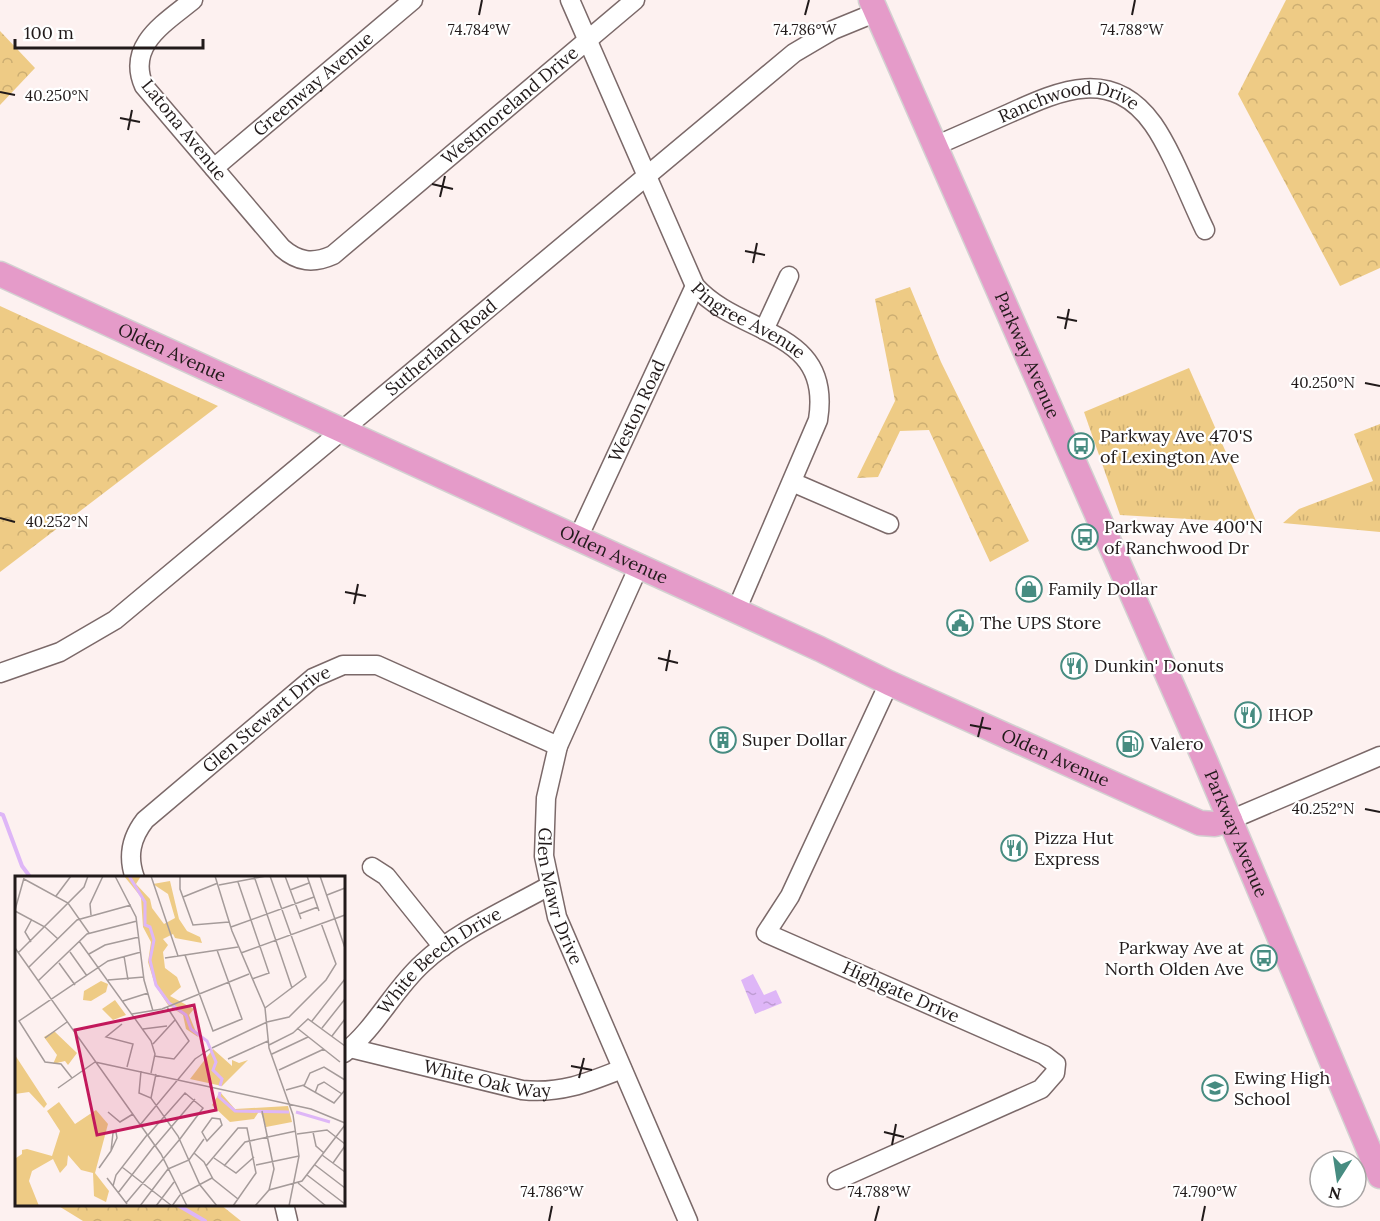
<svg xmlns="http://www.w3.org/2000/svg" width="1380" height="1221" font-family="Lora,serif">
<defs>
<pattern id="grass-tufts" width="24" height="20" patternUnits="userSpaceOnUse" patternTransform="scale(1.5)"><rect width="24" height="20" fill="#eecb85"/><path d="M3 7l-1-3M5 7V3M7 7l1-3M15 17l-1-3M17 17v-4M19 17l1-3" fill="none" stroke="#ccae72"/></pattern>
<pattern id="forest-crowns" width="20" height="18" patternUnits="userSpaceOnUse" patternTransform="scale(1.5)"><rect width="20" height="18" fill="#eecb85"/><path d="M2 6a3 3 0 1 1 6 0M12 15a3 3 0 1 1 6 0" fill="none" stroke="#ccae72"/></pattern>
<pattern id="water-ripples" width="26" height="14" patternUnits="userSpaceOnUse" patternTransform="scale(1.5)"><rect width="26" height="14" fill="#deb6f7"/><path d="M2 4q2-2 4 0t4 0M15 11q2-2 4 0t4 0" fill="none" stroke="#be9cd3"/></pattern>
</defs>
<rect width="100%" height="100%" fill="#fdf1f0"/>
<g fill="url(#grass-tufts)">
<polygon points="1189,368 1257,523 1120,515 1084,412"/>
<polygon points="1380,424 1380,532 1283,523 1299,509 1373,481 1354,434"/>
</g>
<g fill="url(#forest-crowns)">
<polygon points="1286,0 1380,0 1380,268 1340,286 1238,94"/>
<polygon points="0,31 35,68 0,105"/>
<polygon points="910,287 941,362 1029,541 990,562 929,430 900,431 878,477 857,478 895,401 875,299"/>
<polygon points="0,306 218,406 0,572"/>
<polygon points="57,1205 221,1205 241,1221 83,1221"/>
</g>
<polygon fill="url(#water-ripples)" points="753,974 764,995 776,990 782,1003 755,1014 741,980"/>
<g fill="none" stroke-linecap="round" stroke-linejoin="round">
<g stroke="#deb6f7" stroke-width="4">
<polyline points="0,814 3,815 22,866 31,878"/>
<polyline points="176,1204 205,1221"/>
</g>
<g stroke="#7b6969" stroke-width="21">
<g id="minor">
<path id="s1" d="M193 0C165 23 126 45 144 86L282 248C298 262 313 264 333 255L635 0"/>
<path id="s2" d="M570 0 695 286C740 337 833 328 818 420L736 611"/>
<path id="s3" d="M935 146C960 135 985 124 1010 113 1061 90 1112 67 1153 124 1172 151 1190 199 1205 230"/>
<path id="s4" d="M214 168 413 0"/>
<polyline points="764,330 789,276"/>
<polyline points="792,482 889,524"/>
<path id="s5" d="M578 538 695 286"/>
<path id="s6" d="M639 566 558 746 546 798 544 856 557 917 688 1221"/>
<path id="s7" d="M0 673 60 652 115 620 794 53 833 30 877 12"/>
<polyline points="1230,820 1380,756"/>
<polyline points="372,867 386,876 443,947"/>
<path id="s8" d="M135 878C127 856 131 838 145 820L313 678 343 665H377L558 746"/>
<path id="s9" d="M350 1048 522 1090C560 1094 587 1083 622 1069"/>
<path id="s10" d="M344 1053C376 1028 393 990 423 963 456 932 508 909 549 886"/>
<polyline points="837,1180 1041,1089 1055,1073 1056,1064 1044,1055 766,933 790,896 889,683"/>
<polyline points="284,1204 288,1221"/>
</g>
</g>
<g stroke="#d3d1d1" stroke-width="27">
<g id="major">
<path id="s11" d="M871 0 1204 758 1380 1176"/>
<path id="s12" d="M0 274 820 649 889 683 1200 823 1215 824 1230 820"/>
</g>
</g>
<use href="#minor" stroke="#fff" stroke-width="18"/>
<use href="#major" stroke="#e59bc9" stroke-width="24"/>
</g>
<path fill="none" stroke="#211a1a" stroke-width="2" d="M479 15 482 0M805 15 809 0M1132 15 1135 0M0 92 15 95M120 118 140 122M128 130 132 110M432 184 453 189M440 197 445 176M745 251 765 255M753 263 757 243M1057 317 1077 321M1065 329 1069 309M1365 383 1380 386M0 518 15 522M345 592 366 596M354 604 358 584M658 658 678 663M666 671 670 650M970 725 991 729M978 737 983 717M1365 809 1380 812M571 1066 592 1070M579 1078 584 1058M884 1132 904 1137M892 1145 896 1124M549 1221 552 1206M875 1221 879 1206M1202 1221 1205 1206"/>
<defs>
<g id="bus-ring" transform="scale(1.35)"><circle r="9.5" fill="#fff" stroke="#478c81" stroke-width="1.5"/><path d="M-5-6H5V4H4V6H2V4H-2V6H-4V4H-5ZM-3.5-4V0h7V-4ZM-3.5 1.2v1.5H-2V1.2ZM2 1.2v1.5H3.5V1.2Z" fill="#478c81"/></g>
<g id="shop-ring" transform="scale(1.35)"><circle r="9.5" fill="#fff" stroke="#478c81" stroke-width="1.5"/><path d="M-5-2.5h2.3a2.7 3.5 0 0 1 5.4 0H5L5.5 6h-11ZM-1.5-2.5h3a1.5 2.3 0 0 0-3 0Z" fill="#478c81"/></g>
<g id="civic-ring" transform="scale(1.35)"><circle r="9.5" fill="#fff" stroke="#478c81" stroke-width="1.5"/><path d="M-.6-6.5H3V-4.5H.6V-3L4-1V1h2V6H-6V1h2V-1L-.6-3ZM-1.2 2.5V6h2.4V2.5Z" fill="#478c81"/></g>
<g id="restaurant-ring" transform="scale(1.35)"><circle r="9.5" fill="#fff" stroke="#478c81" stroke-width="1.5"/><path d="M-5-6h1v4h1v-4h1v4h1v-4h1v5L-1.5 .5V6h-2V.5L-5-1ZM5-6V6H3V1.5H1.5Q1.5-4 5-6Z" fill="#478c81"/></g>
<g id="building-ring" transform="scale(1.35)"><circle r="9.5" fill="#fff" stroke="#478c81" stroke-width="1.5"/><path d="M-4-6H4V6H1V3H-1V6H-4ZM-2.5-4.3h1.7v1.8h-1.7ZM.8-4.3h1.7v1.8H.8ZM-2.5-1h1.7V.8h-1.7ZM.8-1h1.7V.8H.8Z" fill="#478c81"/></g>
<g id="fuel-ring" transform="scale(1.35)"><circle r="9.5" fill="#fff" stroke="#478c81" stroke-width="1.5"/><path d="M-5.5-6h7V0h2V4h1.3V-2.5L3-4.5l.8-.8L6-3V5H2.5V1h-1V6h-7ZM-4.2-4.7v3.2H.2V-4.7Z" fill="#478c81"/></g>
<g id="school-ring" transform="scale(1.35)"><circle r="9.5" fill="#fff" stroke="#478c81" stroke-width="1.5"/><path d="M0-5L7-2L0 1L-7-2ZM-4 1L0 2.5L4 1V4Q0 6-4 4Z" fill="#478c81"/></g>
</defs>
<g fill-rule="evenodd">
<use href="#bus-ring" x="1081" y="446"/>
<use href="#bus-ring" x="1085" y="537"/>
<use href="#shop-ring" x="1029" y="589"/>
<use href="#civic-ring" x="960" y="623"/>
<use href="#restaurant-ring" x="1074" y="666"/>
<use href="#restaurant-ring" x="1248" y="715"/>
<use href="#building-ring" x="723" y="740"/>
<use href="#fuel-ring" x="1130" y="744"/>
<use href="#restaurant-ring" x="1014" y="848"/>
<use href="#bus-ring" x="1264" y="958"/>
<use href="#school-ring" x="1215" y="1088"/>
</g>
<g text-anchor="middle" stroke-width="4.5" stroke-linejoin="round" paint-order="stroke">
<g font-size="18" fill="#211a1a" stroke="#fff">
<text dy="6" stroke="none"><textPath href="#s4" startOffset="130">Greenway Avenue</textPath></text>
<text dy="6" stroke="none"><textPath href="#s1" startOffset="608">Westmoreland Drive</textPath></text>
<text dy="6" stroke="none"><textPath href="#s3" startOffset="144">Ranchwood Drive</textPath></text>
<text transform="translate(184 130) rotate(51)" y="6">Latona Avenue</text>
<text dy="6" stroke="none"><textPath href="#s2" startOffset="376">Pingree Avenue</textPath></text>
<text dy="6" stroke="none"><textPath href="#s7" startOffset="552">Sutherland Road</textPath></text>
<text dy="6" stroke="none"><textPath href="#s12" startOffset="189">Olden Avenue</textPath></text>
<text dy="6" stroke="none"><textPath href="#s11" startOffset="388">Parkway Avenue</textPath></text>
<text dy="6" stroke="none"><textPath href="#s5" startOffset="140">Weston Road</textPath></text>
<text dy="6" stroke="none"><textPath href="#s12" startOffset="675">Olden Avenue</textPath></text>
<text dy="6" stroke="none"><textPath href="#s8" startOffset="220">Glen Stewart Drive</textPath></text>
<text dy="6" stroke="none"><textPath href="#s12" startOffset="1161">Olden Avenue</textPath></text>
<text dy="6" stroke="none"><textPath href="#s11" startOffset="910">Parkway Avenue</textPath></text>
<text dy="6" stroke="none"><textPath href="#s6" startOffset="351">Glen Mawr Drive</textPath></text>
<text dy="6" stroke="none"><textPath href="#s10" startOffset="134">White Beech Drive</textPath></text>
<text transform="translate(901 992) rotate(24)" y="6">Highgate Drive</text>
<text dy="6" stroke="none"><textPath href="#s9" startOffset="141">White Oak Way</textPath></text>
</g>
<g font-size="18" fill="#211a1a" stroke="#fff" text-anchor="start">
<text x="1100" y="442">Parkway Ave 470'S<tspan x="1100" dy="21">of Lexington Ave</tspan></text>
<text x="1104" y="533">Parkway Ave 400'N<tspan x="1104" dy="21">of Ranchwood Dr</tspan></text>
<text x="1048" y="595">Family Dollar</text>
<text x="980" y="629">The UPS Store</text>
<text x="1094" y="672">Dunkin' Donuts</text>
<text x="1268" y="721">IHOP</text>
<text x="742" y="746">Super Dollar</text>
<text x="1150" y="750">Valero</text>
<text x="1034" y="844">Pizza Hut<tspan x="1034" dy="21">Express</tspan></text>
<text x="1244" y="954" text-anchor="end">Parkway Ave at<tspan x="1244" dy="21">North Olden Ave</tspan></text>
<text x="1234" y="1084">Ewing High<tspan x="1234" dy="21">School</tspan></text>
</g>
</g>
<g transform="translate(15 876)">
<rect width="330" height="330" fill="#fdf1f0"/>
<path d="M109 0H126L121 8 135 23 137 32 149 48 160 42 153 18 138 8 155 5 164 43 172 55 185 61 187 67 160 62 158 58 148 63 153 69 148 76 150 92 162 101 166 111 155 120 179 133 174 139 183 161 171 153 168 139 153 129 140 109 133 86 136 66 128 51 126 21ZM39 155 62 177 53 189 50 185 38 188 42 179 29 161ZM198 173 217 190V184L224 187 233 184 207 210 175 203ZM0 179 32 228 29 232 14 216 0 218ZM205 216 220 233 273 230 277 246 251 251 245 234 239 243 215 246 197 229ZM44 226 60 248 81 234 93 248 80 297 94 315 91 326 79 320 78 297 66 294 53 279 52 289 45 297 38 283 17 295 14 305 24 330H0L1 282 7 278V274L12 273 37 280 45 255 32 235Z" fill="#eecb85"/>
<path d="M86 105 93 108 91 116 76 125 68 124 69 115ZM100 124 111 139 98 144 87 133Z" fill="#eecb85"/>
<path fill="none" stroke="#deb6f7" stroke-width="3" d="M114 0 130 26V49L135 51 139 64 135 84 141 109 154 127 171 139 176 153 192 165 201 186 198 194 207 203 205 210M205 216 204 221 220 235 274 236M281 236 315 246"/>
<path fill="none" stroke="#a59b9a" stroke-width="1.5" d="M100 0 121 41 129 104 138 135M136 0 163 80M165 0V13L178 49 214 46M200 0 217 55 250 132 254 172 278 239 284 280 274 330M239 0 277 112M270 0 286 43M292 0 304 35M305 0 330 72M9 3 53 27 74 57M223 6 254 97 237 103M204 9 251 0M275 14 294 7M312 19 330 12M41 20 56 0M168 21 203 7M0 34 9 2M0 35 30 51 43 63M284 38 303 31M76 39 75 28 88 0M216 51 299 21M64 65 136 165 140 178 136 197M16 66 10 56 17 43M0 72 146 278 172 330M55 76 72 100M3 77 69 11 73 0M226 77 330 39M74 78 90 69 124 61M170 79 198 155 227 143 202 74M109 80 113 104M150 82 223 71M44 87 60 109M14 91 62 44 116 29M93 104 129 101M23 105 72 58 122 45M108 125 133 117M250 132 291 101 255 0M117 138 147 133 234 98M297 145 330 103M107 148 91 161 118 168 112 191M282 152 325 186M307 152 330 123M128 153 152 150M317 160 330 143M30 162 52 146M138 168 160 144M254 169 278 157 293 143 330 170M197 172 252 146 274 141 311 104 321 88 306 47M257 178 293 161M139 180 159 183 174 165 152 131M213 183 253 165M80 186 296 233 330 247M264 194 309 173M126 195 124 217 136 222 163 260 185 309 202 330M57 202 46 188 30 186 4 145 93 85 126 76M330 204 309 191 295 197 289 210 319 227 330 214M43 212 80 186M271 214 289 209M300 217 303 209 309 206 327 218M136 222 141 198M247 235 259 293 254 314M93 236 105 246 118 238M197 242 205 243 207 249 192 265 187 256ZM125 249 180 183 195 173M101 256 102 262 96 275 98 257ZM298 256 301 270 309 277M282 258 312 254 330 268M133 259 170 217 188 232 165 263M140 270 180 223M179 277 189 286 198 303 223 323M307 279 330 296M199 282 221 297 239 281M318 287 330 270M241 289 284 280M300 289 330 312M191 290 223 252H232L241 297 218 330M209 290 230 266 281 255M107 291 157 330M84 292 96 275M153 293 174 284 189 263M292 299 330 328M92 302 112 328M283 307 311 330M98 310 101 299 132 259M103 317 140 269M111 327 165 263M125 330 153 293M141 330 159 306M157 330 165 319 197 302M240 330 254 314 287 305 330 249"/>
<path fill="#c2185b" fill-opacity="0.15" stroke="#c2185b" stroke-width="3" d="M179 129 201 234 82 259 60 154Z"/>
<rect width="330" height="330" fill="none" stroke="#211a1a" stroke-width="3"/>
</g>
<g font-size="15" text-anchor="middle" fill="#211a1a" stroke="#fff" stroke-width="4.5" stroke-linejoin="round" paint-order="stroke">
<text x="479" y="35">74.784°W</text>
<text x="805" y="35">74.786°W</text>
<text x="1132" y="35">74.788°W</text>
<text x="57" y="101">40.250°N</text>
<text x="1323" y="388">40.250°N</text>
<text x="57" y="527">40.252°N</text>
<text x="1323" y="814">40.252°N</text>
<text x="552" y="1197">74.786°W</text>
<text x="879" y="1197">74.788°W</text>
<text x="1205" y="1197">74.790°W</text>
</g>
<g transform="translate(1338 1179) rotate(192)"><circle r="28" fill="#ffffff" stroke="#a6a3a3" stroke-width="1.5"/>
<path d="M0-4.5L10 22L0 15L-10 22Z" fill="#478c81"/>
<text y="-9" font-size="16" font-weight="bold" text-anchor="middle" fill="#211a1a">N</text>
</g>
<path d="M15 39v9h188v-9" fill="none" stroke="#211a1a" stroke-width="3"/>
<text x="24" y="39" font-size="18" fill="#211a1a" stroke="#ffffff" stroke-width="4.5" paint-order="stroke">100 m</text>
</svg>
